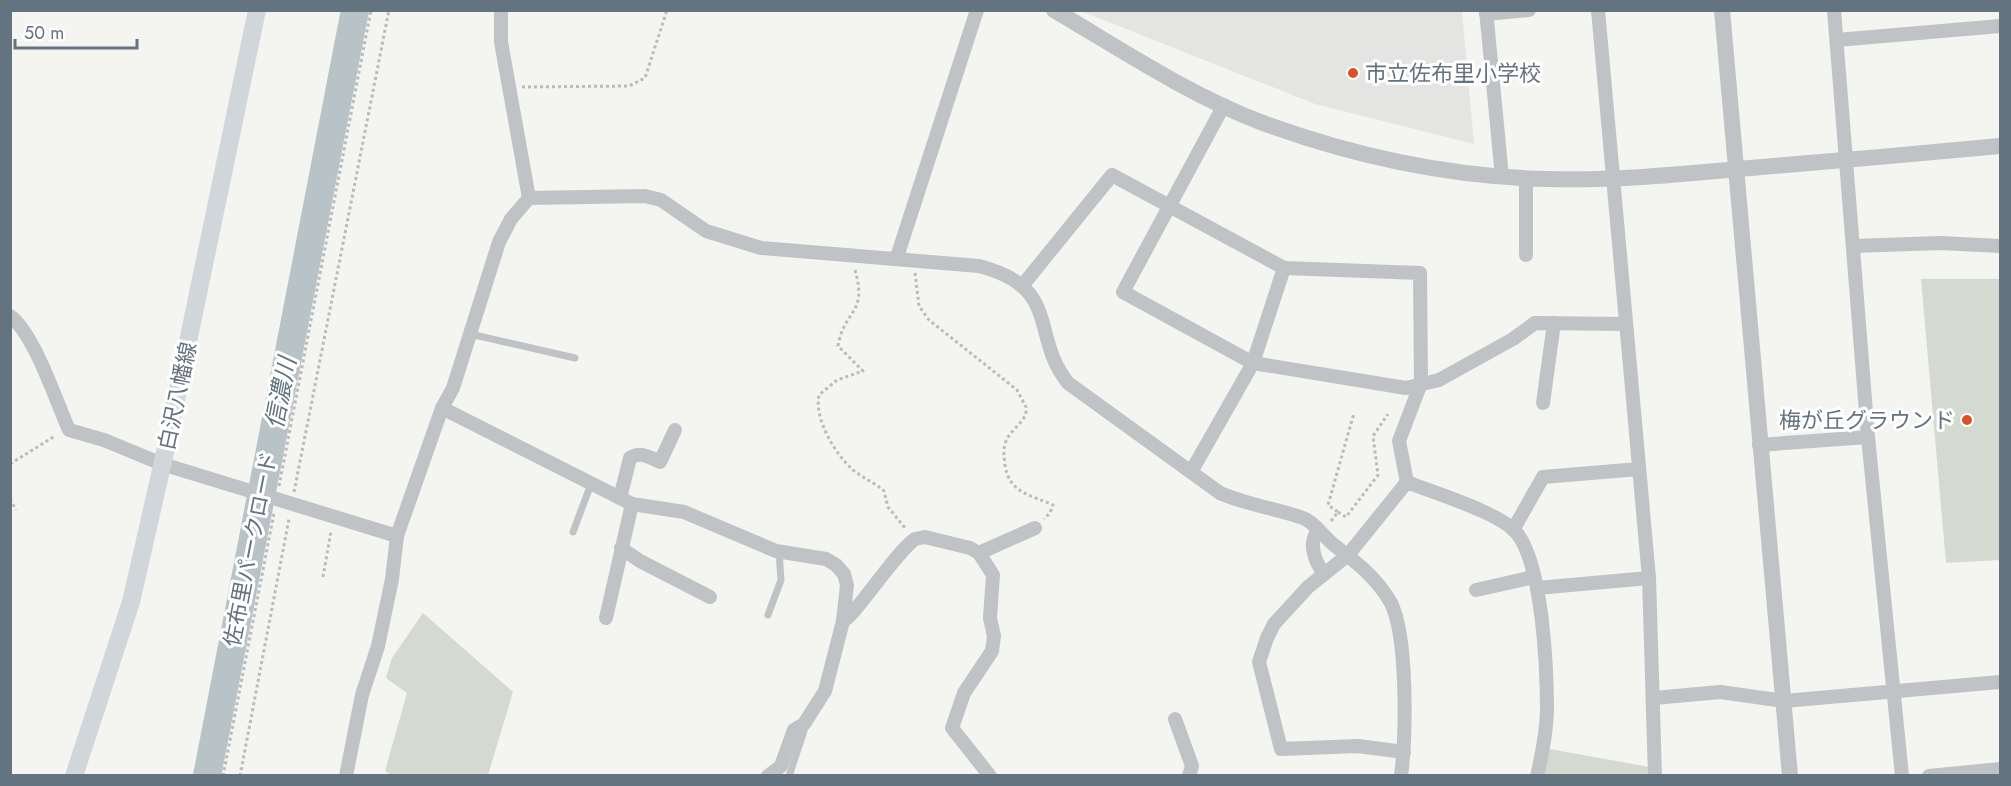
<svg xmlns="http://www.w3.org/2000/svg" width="2011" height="786" font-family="Jost,'Noto Sans JP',sans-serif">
<rect width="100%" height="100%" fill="#f4f4f0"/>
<polygon fill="#e4e5e3" points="1081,11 1462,11 1474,144 1315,104"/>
<g fill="#d5dad1">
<polygon points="1921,279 2000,279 2000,560 1946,563"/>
<polygon points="423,613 513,692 488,775 393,776 385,771 407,693 386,678 392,658"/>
<polygon points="1544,748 1655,768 1655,775 1537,776"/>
</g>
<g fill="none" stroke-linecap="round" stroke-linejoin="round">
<polyline stroke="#b8c3c7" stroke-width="28" points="207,776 355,10"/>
<g stroke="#b9bbbd" stroke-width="3" stroke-dasharray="3 3" stroke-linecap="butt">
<polyline points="522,87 629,86 645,78 667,10"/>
<path d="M855 270C868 315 844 309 838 346L863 371 837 380 819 395C814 419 835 454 853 470 863 478 875 483 884 491L888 507 905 528"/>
<path d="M915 273 919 306 929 320 1017 390 1026 407V414C1021 425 1010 431 1006 441 1003 449 1004 457 1005 465 1009 493 1031 495 1053 505L1050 513 1044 519"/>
<polyline points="10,464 55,436"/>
<polyline points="279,486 371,10"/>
<polyline points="294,492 389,10"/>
<polyline points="10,499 16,510"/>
<polyline points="1338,512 1346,517 1378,475 1373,436 1388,414"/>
<polyline points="1331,521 1338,512 1328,505 1354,413"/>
<polyline points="323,577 331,531"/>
<polyline points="223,776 274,513"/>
<polyline points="240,776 289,519"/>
</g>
<g stroke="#bfc3c6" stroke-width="7">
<polyline points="470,334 575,358"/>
<polyline points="573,532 591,484"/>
<polyline points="768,615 781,580 779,551"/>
<polyline points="789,776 804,731 804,724"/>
</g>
<g stroke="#bfc3c6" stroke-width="14">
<polyline points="501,10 501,42 529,198"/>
<polyline points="1486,10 1502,177"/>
<polyline points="1598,10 1649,578 1655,776"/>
<polyline points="1834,10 1868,437 1902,776"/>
<polyline points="1486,14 1529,10"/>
<polyline points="1837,40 2000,26"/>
<polyline points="1224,105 1123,292 1253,363 1406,388 1439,380 1513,339 1535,323 1626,324"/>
<polyline points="1853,246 1940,243 2000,246"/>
<polyline points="1526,255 1526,178"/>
<polyline points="897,257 977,10"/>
<polyline points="1022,286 1112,175 1284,268 1420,273 1421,383 1399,441 1407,482"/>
<path d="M10 316C34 333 56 401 69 430L104 440 162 464 397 536"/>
<polyline points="1543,403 1554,323"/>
<path d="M442 408 632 504 684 512 776 551 826 559 836 565 844 574 847 585 843 621C855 616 895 553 915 539L925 537 970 548 979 553 993 575 990 618 994 636 992 651 964 693 952 728 990 776"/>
<polyline points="1759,445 1868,437"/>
<polyline points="1191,472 1253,363 1284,268"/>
<path d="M620 498 630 458C641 451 649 457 660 462L675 430"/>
<polyline points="1513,530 1543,477 1639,469"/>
<path d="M1318 531C1307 544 1316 563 1324 574"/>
<polyline points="621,548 640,561 710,597"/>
<polyline points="979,553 1035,528"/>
<polyline points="1537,588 1649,578"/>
<polyline points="1476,590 1534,577"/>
<polyline points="606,618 632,504"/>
<polyline points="1654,698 1720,692 1784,701 2000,682"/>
<polyline points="1175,719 1192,766 1189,776"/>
<path d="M1404 752 1358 746 1281 749 1259 662 1267 638 1274 624 1308 587 1348 555 1407 482C1434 493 1498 512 1516 532 1543 564 1547 670 1547 712 1546 734 1542 755 1537 776"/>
<path d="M346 776 362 695 378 646 392 579 397 536 442 408 453 388 499 242 511 219 529 198 645 196 661 200 706 231 761 248 979 266C1062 287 1030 336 1068 383L1220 493C1247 505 1275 508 1303 518 1314 522 1324 537 1334 545 1356 562 1377 578 1391 603 1408 637 1406 737 1401 776"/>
<polyline points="768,776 781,766 794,730 804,724 825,691 843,621"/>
<polyline points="1929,776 2000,769"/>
</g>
<g stroke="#bfc3c6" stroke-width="16">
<path d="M1054 10C1122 50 1189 95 1263 123 1353 156 1451 177 1548 179 1615 181 1682 174 1750 168 1833 161 1917 154 2000 146"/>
<polyline points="1722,10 1790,776"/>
</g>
<polyline stroke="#d1d6da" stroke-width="18" points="74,776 131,602 164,457 257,10"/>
</g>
<g fill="#da5229" stroke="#fff" stroke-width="2">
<circle cx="1353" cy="73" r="6"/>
<circle cx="1967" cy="420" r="6"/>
</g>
<g text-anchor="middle" stroke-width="6" stroke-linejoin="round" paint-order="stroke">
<g font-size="22" fill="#647380" stroke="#fff" text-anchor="start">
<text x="1365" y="81">市立佐布里小学校</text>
<text x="1955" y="428" text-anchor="end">梅が丘グラウンド</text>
</g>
<g font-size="22" fill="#647380" stroke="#fff">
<text transform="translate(177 396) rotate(-78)" y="8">白沢八幡線</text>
<text transform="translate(250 549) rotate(-79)" y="8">佐布里パークロード</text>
</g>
<g font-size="24" font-style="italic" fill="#5f757d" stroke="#fff">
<text transform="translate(281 393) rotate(-79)" y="8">信濃川</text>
</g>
</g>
<rect width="2011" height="786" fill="none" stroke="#647380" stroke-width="24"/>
<path d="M15 39v9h122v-9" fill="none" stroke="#647380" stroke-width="3"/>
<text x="24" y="39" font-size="18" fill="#647380" stroke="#ffffff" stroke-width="4.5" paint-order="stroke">50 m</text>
</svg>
